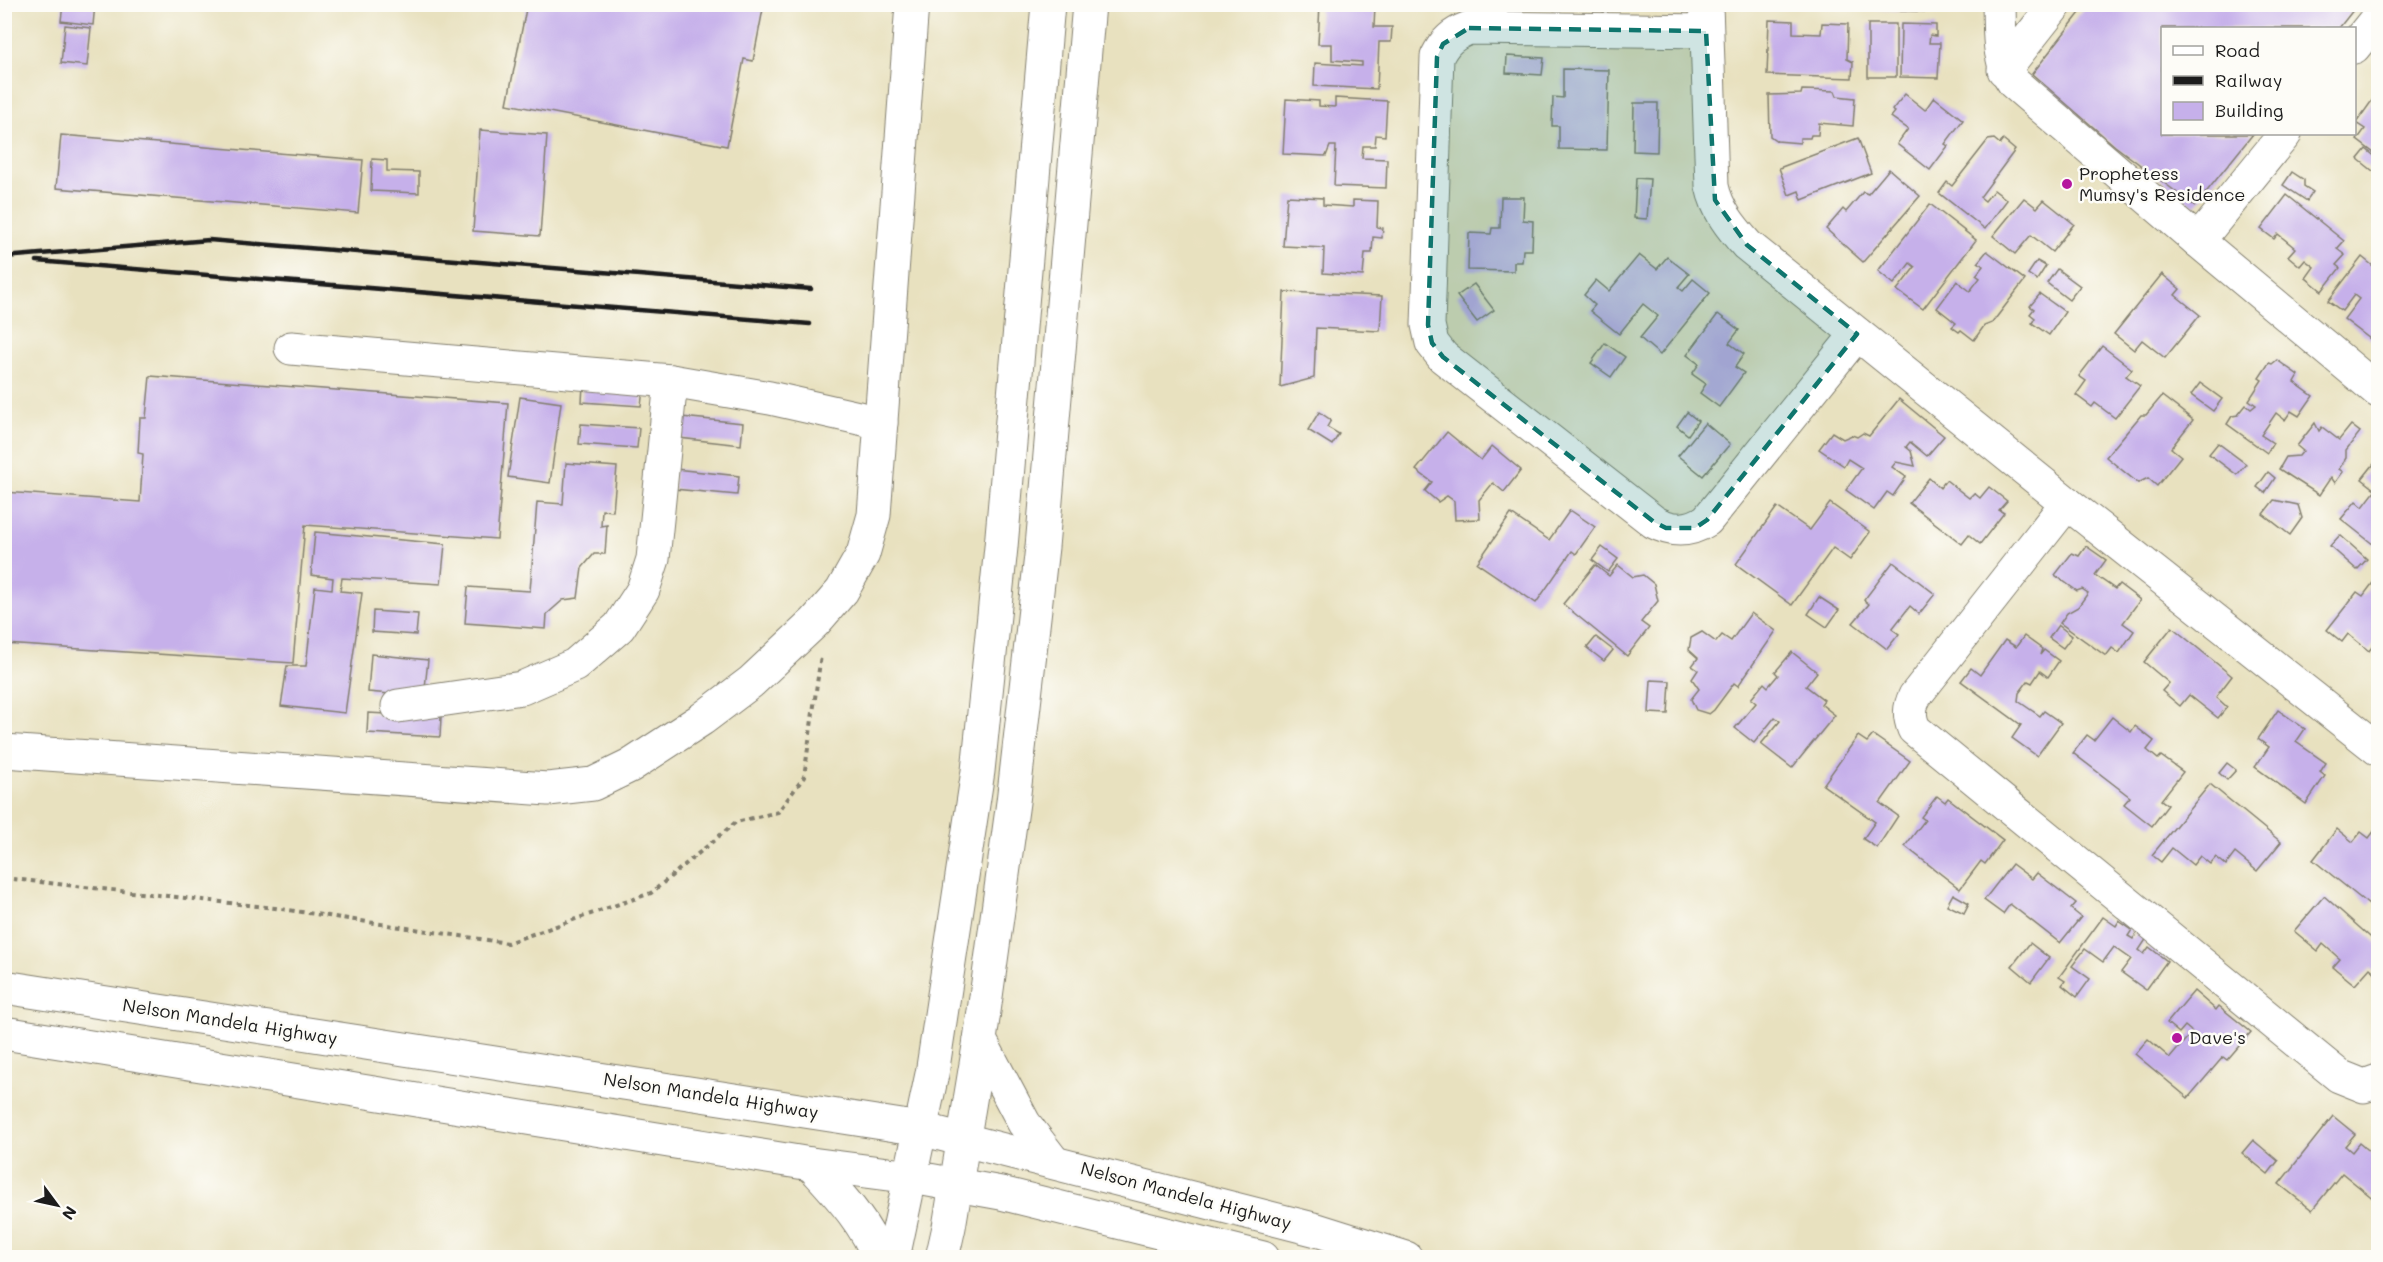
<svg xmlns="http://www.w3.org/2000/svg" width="2383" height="1262" font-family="Mali,sans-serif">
<rect width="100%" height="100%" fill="#fdfcf7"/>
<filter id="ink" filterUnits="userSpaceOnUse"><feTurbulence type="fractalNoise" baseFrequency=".0167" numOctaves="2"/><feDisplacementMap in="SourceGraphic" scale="12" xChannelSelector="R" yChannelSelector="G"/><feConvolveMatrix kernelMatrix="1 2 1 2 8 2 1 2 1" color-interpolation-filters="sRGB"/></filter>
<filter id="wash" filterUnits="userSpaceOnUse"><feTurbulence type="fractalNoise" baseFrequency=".008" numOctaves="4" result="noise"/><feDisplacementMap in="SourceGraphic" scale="24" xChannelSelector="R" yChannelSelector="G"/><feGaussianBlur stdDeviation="1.35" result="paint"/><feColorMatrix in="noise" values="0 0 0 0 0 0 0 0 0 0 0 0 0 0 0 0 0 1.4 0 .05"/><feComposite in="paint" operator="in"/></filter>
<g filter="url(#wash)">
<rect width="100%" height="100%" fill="#e8e1bf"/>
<g id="blocks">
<g fill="#c6b0ea">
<polygon points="4,4 9,4 6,35 4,35"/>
<polygon points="63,4 95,4 93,25 61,21"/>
<polygon points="527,4 764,4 753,61 744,59 727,146 507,104"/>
<polygon points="1320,4 1375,6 1374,27 1392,27 1391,42 1379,42 1377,89 1314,86 1315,63 1362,66 1362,62 1332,60 1332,44 1318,44"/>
<polygon points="1871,4 1932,4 1931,12 1871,9"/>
<polygon points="2087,4 2358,4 2339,28 2162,28 2162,134 2253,134 2195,206 2115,146 2032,74"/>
<polygon points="1769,20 1793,21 1793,33 1821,34 1822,23 1848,24 1847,59 1853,62 1852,78 1767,75"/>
<rect x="1868" y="24" width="28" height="53"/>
<polygon points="1901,24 1936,25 1936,36 1930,35 1929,43 1940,43 1938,78 1900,77"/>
<polygon points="65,25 91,28 87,66 61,63"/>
<polygon points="1507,56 1544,58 1542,75 1506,73"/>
<polygon points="1563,69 1609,70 1607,150 1559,149 1559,126 1552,126 1553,97 1563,98"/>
<polygon points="1802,90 1835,91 1837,96 1855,98 1853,126 1819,123 1818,135 1811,135 1810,138 1800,138 1800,143 1777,141 1770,136 1769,95 1801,94"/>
<polygon points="2378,92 2378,156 2357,140 2365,129 2356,123"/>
<polygon points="1905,94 1925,110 1934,97 1963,120 1945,144 1948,146 1930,170 1897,144 1908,129 1891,117 1895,112 1892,110"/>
<polygon points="1335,98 1387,101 1385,136 1376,135 1375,146 1363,146 1362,158 1387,159 1386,188 1334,186 1336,146 1330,146 1326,156 1283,154 1286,99 1319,101 1319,106 1335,107"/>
<polygon points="1634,103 1658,103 1657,152 1633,151"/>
<polygon points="480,130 547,135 540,236 473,231"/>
<polygon points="61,135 363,160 358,213 56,188"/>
<polygon points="1858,138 1871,173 1802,200 1799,191 1789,195 1779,168"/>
<polygon points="1994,139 2000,144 2003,140 2015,150 1980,197 1985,201 1994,190 2007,200 1985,229 1939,193 1947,182 1952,186 1988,140"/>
<polygon points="2366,149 2378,159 2378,175 2358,159"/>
<polygon points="372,159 387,160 387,171 419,172 419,193 371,191"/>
<polygon points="1889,169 1920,196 1863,262 1826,229 1843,209 1846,212 1863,192 1868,194"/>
<polygon points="2292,172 2304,180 2304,186 2313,192 2307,201 2283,185"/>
<polygon points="1636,178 1650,179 1647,219 1634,218"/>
<polygon points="2287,195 2344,241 2337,249 2345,255 2336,265 2340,268 2322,291 2306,278 2314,267 2305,260 2300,266 2288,256 2295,248 2278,234 2274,239 2261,229"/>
<polygon points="1287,196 1323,198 1323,205 1353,207 1353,200 1378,201 1377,227 1383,228 1382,238 1373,237 1372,253 1365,253 1363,276 1323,273 1324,248 1283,246"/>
<polygon points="1501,197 1524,197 1523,220 1533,221 1532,250 1523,250 1522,262 1514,262 1514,271 1468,270 1469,233 1491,234 1492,228 1500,228"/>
<polygon points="2024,198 2037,208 2044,200 2074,224 2052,252 2031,235 2015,254 1993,236"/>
<polygon points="1930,204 1976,240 1923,309 1897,290 1915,267 1910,263 1894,284 1878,271"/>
<polygon points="1987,251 2025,280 1992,323 1984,326 1974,340 1961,330 1959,332 1952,327 1956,323 1937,308 1957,281 1970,291 1980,278 1976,275 1983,266 1978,262"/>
<polygon points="1639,255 1657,269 1667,257 1689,274 1678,287 1683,291 1693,279 1710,293 1660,355 1640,338 1658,316 1643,304 1619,334 1590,311 1595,305 1584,295 1596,280 1609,291"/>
<polygon points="2362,257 2378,270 2378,345 2344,319 2359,299 2354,295 2342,311 2328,301"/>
<polygon points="2037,261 2046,266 2037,280 2028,274"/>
<polygon points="2057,269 2080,286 2069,300 2047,283"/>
<polygon points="2162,274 2180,289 2175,295 2200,315 2165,358 2142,340 2134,350 2114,334"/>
<polygon points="1474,284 1494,310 1477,322 1457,296"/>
<polygon points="1284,292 1382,296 1380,331 1316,328 1314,378 1280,387"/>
<polygon points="2040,294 2065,312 2049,335 2032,323 2035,318 2030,314 2034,309 2030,306"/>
<polygon points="1718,314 1739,330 1729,343 1744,354 1735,367 1744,373 1719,407 1700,393 1706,384 1692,374 1699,364 1687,355"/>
<polygon points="1605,343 1625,357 1611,377 1591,363"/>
<polygon points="2102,346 2132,369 2126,376 2140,386 2115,418 2095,403 2092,407 2076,395 2086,381 2079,376"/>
<polygon points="2277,360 2298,375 2294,382 2313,396 2299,416 2291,411 2285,420 2276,413 2261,435 2273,443 2267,453 2227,424 2232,416 2238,415 2246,405 2251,409 2256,405 2249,400 2262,380 2259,378 2269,363 2272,364"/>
<polygon points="150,376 508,403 497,539 305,525 293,663 5,644 5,492 140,502 143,454 138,453 140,418 146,418"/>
<polygon points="2200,383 2222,399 2213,411 2191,395"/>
<polygon points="583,385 643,389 641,406 582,402"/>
<polygon points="2162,396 2193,420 2171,448 2181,456 2157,486 2148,478 2138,483 2106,457 2141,415 2146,415"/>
<polygon points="520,397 561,403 550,483 508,477"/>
<polygon points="1899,399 1944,436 1927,456 1910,442 1906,447 1911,451 1915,466 1896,462 1892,467 1906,477 1893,496 1887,492 1874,510 1846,490 1862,468 1848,459 1844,466 1819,449 1832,432 1843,439 1852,435 1857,437 1863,433 1869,436"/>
<polygon points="1319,412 1331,420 1327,427 1339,434 1332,445 1308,430"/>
<polygon points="1687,412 1698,421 1688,435 1677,426"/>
<polygon points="681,417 743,423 741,445 679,438"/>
<polygon points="1705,423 1730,444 1703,476 1678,456"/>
<polygon points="2315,423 2319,431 2322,427 2339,440 2351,425 2360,432 2346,450 2346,458 2339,469 2343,472 2335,483 2331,477 2319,495 2279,469 2286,457 2299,456 2303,451 2297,446"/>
<polygon points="581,424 639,428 637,448 579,444"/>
<polygon points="1447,432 1481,460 1492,446 1521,470 1504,492 1493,483 1479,500 1480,519 1455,520 1454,501 1447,496 1438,502 1425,491 1432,482 1416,470"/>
<polygon points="2218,443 2246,464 2237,475 2209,454"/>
<polygon points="2378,459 2378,539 2374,545 2341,519 2356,501 2363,507 2376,490 2362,479"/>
<polygon points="566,463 617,467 613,511 602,510 601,526 607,525 605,554 594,554 582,568 578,598 563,600 547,614 546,629 465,623 468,587 530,591 537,502 563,504"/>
<polygon points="675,469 739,476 737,495 674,489"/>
<polygon points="2268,472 2275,478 2265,493 2257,487"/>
<polygon points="1929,478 1940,488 1946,480 1969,498 1974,493 1980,498 1989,487 2007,501 1999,510 2004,513 1980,544 1969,535 1962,544 1909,503"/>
<polygon points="2274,500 2298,505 2302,518 2290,535 2263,514"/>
<polygon points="1830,503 1870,532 1850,560 1833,548 1792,605 1736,564 1777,507 1810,530"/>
<polygon points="1570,510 1595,527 1576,554 1572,551 1536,603 1477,563 1511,514 1549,540"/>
<polygon points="315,532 445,544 441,584 342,578 340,591 362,593 345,713 281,706 287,666 306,666 315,587 332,589 333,578 311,575"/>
<polygon points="2340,535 2367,559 2357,570 2330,546"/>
<polygon points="2086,546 2106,560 2095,575 2115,589 2119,584 2140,600 2123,623 2134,631 2119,653 2112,648 2106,656 2060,623 2067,613 2078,607 2088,593 2082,589 2077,591 2055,575 2072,553 2079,556"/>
<polygon points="1602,547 1618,559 1608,572 1592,560"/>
<polygon points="1893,562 1935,594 1919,614 1910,606 1892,629 1899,634 1887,649 1853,623 1869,604 1864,600"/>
<polygon points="1595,565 1609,576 1618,565 1633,577 1643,575 1654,584 1658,601 1641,622 1649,628 1627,656 1563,604"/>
<polygon points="2378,576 2378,639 2369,651 2348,634 2342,642 2327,630 2357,592 2363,596"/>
<polygon points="1819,597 1839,610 1827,627 1808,614"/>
<polygon points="373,611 418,614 416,635 372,632"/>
<polygon points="1751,613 1776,631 1738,686 1734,683 1714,710 1709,714 1696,710 1691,699 1699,689 1692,679 1698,670 1692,666 1698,658 1689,650 1691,638 1702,632 1716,642 1722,635 1731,641"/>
<polygon points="2058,625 2072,636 2063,648 2049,638"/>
<polygon points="2172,627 2232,676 2216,697 2227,707 2218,718 2189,695 2180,706 2162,691 2169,683 2144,662"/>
<polygon points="2024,636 2042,649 2040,655 2044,650 2059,661 2048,677 2040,671 2032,683 2028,681 2019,693 2018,701 2040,716 2044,711 2061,723 2037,756 2012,738 2021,725 1961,681 1971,668 1980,675 2005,640 2016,647"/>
<polygon points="1596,637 1613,650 1604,661 1587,648"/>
<polygon points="1792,652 1817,672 1806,686 1824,700 1821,704 1835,715 1792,768 1761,744 1780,721 1775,717 1754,743 1735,728 1756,703 1751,699 1764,683 1768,687 1778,675 1775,672"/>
<polygon points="371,654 428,660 424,697 368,692"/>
<polygon points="1651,680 1670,681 1668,714 1649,713"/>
<polygon points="2278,710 2305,729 2296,742 2326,763 2320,772 2325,776 2306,804 2255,767 2269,747 2258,739"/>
<polygon points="368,713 441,717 440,737 367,733"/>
<polygon points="2112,717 2131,732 2135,726 2154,741 2147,750 2158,759 2161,756 2183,772 2161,800 2168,805 2152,826 2124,804 2130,797 2073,753 2087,735 2094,740"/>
<polygon points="1873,735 1910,761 1880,803 1898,816 1877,848 1863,839 1875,822 1823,785 1858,736 1867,742"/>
<polygon points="2227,763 2236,770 2227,780 2219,773"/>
<polygon points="2210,784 2281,842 2257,871 2235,853 2226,865 2216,857 2210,864 2200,856 2193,865 2172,848 2161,862 2152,855"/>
<polygon points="1937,796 1945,802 1948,798 2003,840 1985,864 1981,861 1960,889 1905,846 1925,820 1921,817"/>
<polygon points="2378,826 2378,893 2369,905 2313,860 2337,829 2353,842 2361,832 2369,838"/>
<polygon points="2012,864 2032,879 2037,873 2076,903 2071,909 2081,917 2060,943 2010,904 2003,914 1984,900"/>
<polygon points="1953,894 1969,903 1964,913 1947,905"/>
<polygon points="2324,896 2378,944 2378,975 2370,968 2355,985 2333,967 2340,959 2323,944 2318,951 2294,931"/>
<polygon points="2103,917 2116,926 2119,921 2132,930 2128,936 2133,939 2140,928 2149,935 2139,950 2144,954 2149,947 2167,961 2146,990 2121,972 2131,959 2114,947 2103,962 2085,949 2072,966 2090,979 2077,997 2062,985 2065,981 2059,977"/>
<polygon points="2030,943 2049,958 2031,982 2012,966"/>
<polygon points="2194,991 2216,1010 2219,1006 2251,1032 2227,1060 2223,1057 2188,1098 2135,1054 2148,1039 2170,1058 2192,1032 2185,1026 2179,1033 2167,1023"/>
<polygon points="2333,1116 2355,1134 2345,1146 2352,1152 2359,1143 2378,1159 2378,1165 2376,1169 2378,1172 2378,1196 2375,1200 2342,1173 2312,1210 2279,1184"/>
<polygon points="2253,1140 2278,1161 2268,1174 2242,1153"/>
</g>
</g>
</g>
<g filter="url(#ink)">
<use href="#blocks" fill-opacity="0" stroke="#827e6e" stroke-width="1.5"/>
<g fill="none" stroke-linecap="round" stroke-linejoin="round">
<g stroke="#827e6e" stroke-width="35">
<g id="minor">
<path d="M1706 4 1712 186C1717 210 1731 227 1747 245L2067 503 2378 749"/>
<path d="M1999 4C2000 33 1997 60 2014 83L2198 241 2378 391"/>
<path d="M1706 31 1469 28C1453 34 1444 42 1437 57L1428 325 1432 343 1443 357 1654 522C1673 532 1689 532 1707 520L1857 334"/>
<polyline points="2354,47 2378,17"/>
<polyline points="2004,70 2056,4"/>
<polyline points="2198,241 2285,134"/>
<polyline points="291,348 671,381 770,398 881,423"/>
<path d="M2067 503 1915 696C1909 708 1909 716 1914 729L2339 1076 2364 1086 2378 1081"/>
<polyline points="398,706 522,688 575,665 619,627 643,590 653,559 671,381"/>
<polyline points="4,751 548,789 593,784 630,766 702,719 751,682 815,622 842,591 863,554 874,515 912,4"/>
</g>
</g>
<g stroke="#827e6e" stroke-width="35">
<g id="major">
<polyline points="4,987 921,1129 1317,1230 1406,1258"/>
<polyline points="4,1033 811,1164 912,1177 1001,1193 1263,1258"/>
</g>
</g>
<g stroke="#827e6e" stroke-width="35">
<g id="highway">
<polyline points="980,1040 1024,1123 1053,1161"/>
<path d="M811 1164C837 1193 864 1220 879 1258"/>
<polyline points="893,1258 932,1074 978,771 1001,547 1048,4"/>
<polyline points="942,1258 949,1227 980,1040 1013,802 1042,547 1089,4"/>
</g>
</g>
<polyline stroke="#827e6e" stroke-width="4" stroke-dasharray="4.5 4.5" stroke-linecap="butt" points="4,878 275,908 507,943 651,893 736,822 778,812 804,777 821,655"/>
<use href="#minor" stroke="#fff" stroke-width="33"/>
<use href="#major" stroke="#fff" stroke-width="33"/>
<use href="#highway" stroke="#fff" stroke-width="33"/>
<g stroke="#1c1c1c" stroke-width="4.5">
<polyline points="4,257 209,240 811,289"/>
<polyline points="37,261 810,324"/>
</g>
</g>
</g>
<path fill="#0f766e" fill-opacity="0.2" stroke="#0f766e" stroke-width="4.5" stroke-dasharray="12 8" stroke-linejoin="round" d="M1469 28 1706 31 1715 200 1747 245 1857 334 1707 520 1695 528H1666L1654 522 1443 357 1432 343 1428 325 1437 57 1443 44Z"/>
<g fill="#b5179e" stroke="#fdfcf7" stroke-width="2">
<circle cx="2067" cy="184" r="6"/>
<circle cx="2177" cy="1038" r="6"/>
</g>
<g text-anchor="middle" stroke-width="5" stroke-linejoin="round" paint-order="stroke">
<g font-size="18" fill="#1c1c1c" stroke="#fdfcf7" text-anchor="start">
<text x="2079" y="180">Prophetess<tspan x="2079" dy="21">Mumsy's Residence</tspan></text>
<text x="2189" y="1044">Dave's</text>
</g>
<g font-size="18" fill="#1c1c1c" stroke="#fdfcf7">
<text transform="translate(230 1022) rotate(9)" y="6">Nelson Mandela Highway</text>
<text transform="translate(711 1096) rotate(9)" y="6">Nelson Mandela Highway</text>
<text transform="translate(1186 1196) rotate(15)" y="6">Nelson Mandela Highway</text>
</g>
</g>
<rect width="2383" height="1262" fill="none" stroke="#fdfcf7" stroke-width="24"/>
<rect x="2161" y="27" width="195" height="108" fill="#fdfcf7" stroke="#a3a29f" stroke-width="1.5"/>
<rect x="2173" y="46" width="30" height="9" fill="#ffffff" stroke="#a3a29f" stroke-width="1.5"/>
<text x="2215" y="57" font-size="18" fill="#1c1c1c">Road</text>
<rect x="2173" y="76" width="30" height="9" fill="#1c1c1c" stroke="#a3a29f" stroke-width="1.5"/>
<text x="2215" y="87" font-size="18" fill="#1c1c1c">Railway</text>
<rect x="2173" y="102" width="30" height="18" fill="#c6b0ea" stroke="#a3a29f" stroke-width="1.5"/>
<text x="2215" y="117" font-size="18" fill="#1c1c1c">Building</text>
<g transform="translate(57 1205) rotate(123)" stroke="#fdfcf7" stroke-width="4.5" paint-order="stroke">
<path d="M0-4.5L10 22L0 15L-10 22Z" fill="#1c1c1c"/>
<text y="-9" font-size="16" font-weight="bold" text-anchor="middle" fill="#1c1c1c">N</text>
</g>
</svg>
